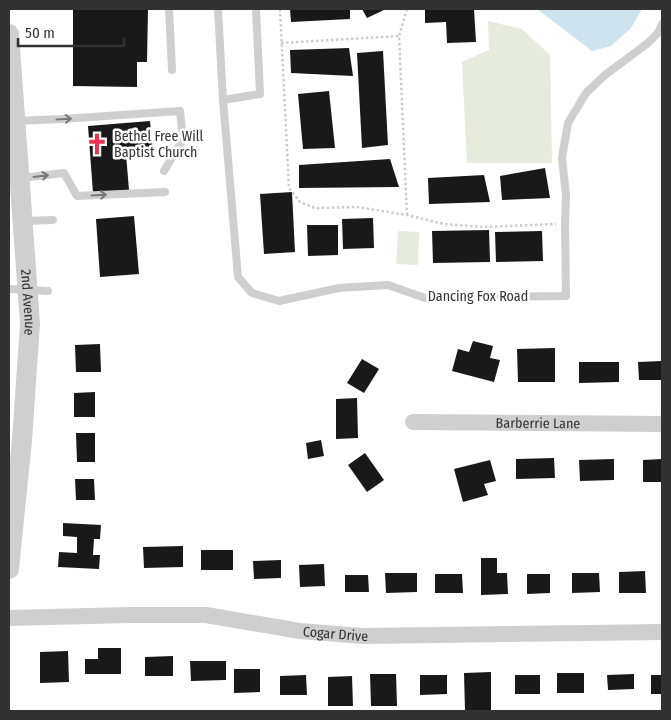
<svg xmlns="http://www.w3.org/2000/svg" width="671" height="720" font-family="'Fira Sans Condensed',sans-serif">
<rect width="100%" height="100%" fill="#fff"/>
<g fill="#e6ebde">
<polygon points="488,21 522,29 550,55 552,163 467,163 462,62 489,50"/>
<polygon points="398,231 419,232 418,265 396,264"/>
</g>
<polygon fill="#cee3ed" points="537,9 642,9 631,28 611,46 592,51"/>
<g fill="#191919">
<polygon points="73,9 148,9 147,62 137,62 137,87 73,86"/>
<polygon points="290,9 350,9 350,19 291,22"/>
<polygon points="362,9 386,9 367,18"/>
<polygon points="425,9 474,9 476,42 447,43 446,22 425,23"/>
<polygon points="349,48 353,76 291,73 290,50"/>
<polygon points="383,51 388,145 362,148 357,53"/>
<polygon points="329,91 335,148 303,149 298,94"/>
<polygon points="150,121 153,152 126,154 129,190 93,193 88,126"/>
<polygon points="390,159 399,187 299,188 299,165"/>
<polygon points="545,168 550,198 502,200 500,176"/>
<polygon points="484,175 490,202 429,204 428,178"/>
<polygon points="292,192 295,252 264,254 260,194"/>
<polygon points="134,216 139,274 100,277 96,219"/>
<polygon points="373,218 374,248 343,249 342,219"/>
<polygon points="307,225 338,225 338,255 308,256"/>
<polygon points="489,230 490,262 433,263 432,231"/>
<polygon points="542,231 543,261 496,262 495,232"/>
<polygon points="473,341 493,346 490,358 500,360 494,382 452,371 458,349 469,352"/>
<polygon points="100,344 101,372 76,372 75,345"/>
<polygon points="555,348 555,382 518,382 517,349"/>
<polygon points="362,359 379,369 364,393 347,383"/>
<polygon points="662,361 662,380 639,380 638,362"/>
<polygon points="579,362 619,362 619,382 579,383"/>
<polygon points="95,392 95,417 74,417 74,393"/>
<polygon points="357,398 358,438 336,439 336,399"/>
<polygon points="76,433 95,433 95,462 77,462"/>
<polygon points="321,440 324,456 308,459 306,443"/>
<polygon points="365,453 384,480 367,492 348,465"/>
<polygon points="554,458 555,478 516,479 516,459"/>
<polygon points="614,459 614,480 580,481 579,460"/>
<polygon points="662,459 662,482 643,482 643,460"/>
<polygon points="490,460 496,481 484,484 488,495 463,502 454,469"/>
<polygon points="75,479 94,479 95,500 76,500"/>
<polygon points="63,523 101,525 100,539 94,539 93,555 100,555 99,569 58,567 59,552 77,553 77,537 63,536"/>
<polygon points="183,546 183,567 144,568 143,547"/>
<rect x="201" y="550" width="32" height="20"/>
<polygon points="481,558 497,558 497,573 507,573 508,594 481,595"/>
<polygon points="281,560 281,578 254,579 253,561"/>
<polygon points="324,564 325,586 300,587 299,565"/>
<polygon points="645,571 646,593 619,593 619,572"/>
<polygon points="385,573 417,573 417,592 386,593"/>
<polygon points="572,573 599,573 600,592 572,593"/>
<polygon points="435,574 462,574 463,593 435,593"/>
<polygon points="527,574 550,574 550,593 527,594"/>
<polygon points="345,575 368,575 369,592 345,592"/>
<polygon points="98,648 121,648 121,674 85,674 85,659 98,659"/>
<polygon points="68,651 69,682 40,683 40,652"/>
<polygon points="173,656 173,676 145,676 145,657"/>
<polygon points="190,661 226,661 226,680 191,681"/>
<polygon points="234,669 260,669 260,692 234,693"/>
<polygon points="491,672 491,711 465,711 464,673"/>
<rect x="557" y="673" width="27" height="20"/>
<polygon points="370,674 396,674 397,706 371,706"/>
<polygon points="634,674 634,689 608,690 607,675"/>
<polygon points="306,675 307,695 280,695 280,676"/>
<polygon points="420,675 447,675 447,694 420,695"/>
<rect x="515" y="675" width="25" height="19"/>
<rect x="651" y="675" width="11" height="19"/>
<polygon points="352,676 353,706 328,706 328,677"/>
</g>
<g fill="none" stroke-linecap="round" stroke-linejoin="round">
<g stroke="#ccc" stroke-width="2.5" stroke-dasharray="2.5 2.5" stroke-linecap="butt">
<polyline points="280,9 289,188 300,202 315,208 357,207 407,215 444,224 484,227 556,224"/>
<polyline points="407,9 399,36 407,215"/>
<polyline points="281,43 399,36"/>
</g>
<g stroke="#cfcfcf" stroke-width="8">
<polyline points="169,9 172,70"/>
<polyline points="218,9 223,100 238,277 252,293 279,301 339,288 388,285 425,298 566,296 565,224 566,195 562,158 568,123 586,93 605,75 648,43 658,33 662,24"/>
<polyline points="223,100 260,94 256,9"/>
<polyline points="16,121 62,119 180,111 183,139 164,171"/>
<polyline points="21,178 64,173 77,196 165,192"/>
<polyline points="24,221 53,220"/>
<polyline points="9,289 48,291"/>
</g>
<g stroke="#cfcfcf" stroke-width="16">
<path id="s1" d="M413 422 662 424"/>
<path id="s2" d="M9 618 129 615H206L300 631 362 636 662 632"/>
</g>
<path stroke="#cfcfcf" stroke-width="20" id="s3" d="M9 34 30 324 22 440 9 569"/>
</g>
<defs><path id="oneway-shaft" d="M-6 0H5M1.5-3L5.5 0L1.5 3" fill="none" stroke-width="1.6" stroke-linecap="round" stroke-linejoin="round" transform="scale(1.25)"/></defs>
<g stroke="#797979">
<use href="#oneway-shaft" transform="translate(64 119) rotate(-3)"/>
<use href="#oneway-shaft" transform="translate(41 176) rotate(-7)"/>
<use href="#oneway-shaft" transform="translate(99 195) rotate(-3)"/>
</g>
<defs>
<g id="church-bare" transform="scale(1.725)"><path d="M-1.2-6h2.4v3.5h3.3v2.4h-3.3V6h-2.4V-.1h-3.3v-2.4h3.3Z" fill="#e53951" stroke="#fff" stroke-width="2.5" paint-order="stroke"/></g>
</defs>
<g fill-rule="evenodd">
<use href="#church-bare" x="97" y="144"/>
</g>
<g text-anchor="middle" stroke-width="5" stroke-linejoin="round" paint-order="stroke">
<g font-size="14" fill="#323232" stroke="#fff" text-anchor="start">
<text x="114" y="141">Bethel Free Will<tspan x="114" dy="16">Baptist Church</tspan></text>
</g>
<g font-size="14" fill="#323232" stroke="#fff">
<text x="478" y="301">Dancing Fox Road</text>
<text dy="5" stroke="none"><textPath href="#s3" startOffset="269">2nd Avenue</textPath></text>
<text dy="5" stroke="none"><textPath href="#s1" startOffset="125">Barberrie Lane</textPath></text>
<text dy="5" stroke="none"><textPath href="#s2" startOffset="328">Cogar Drive</textPath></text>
</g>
</g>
<rect width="671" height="720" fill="none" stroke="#323232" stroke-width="20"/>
<path d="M18 38v8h106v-8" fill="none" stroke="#323232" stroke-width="2.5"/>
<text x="25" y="38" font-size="15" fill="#323232" stroke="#ffffff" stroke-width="4" paint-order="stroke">50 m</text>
</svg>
